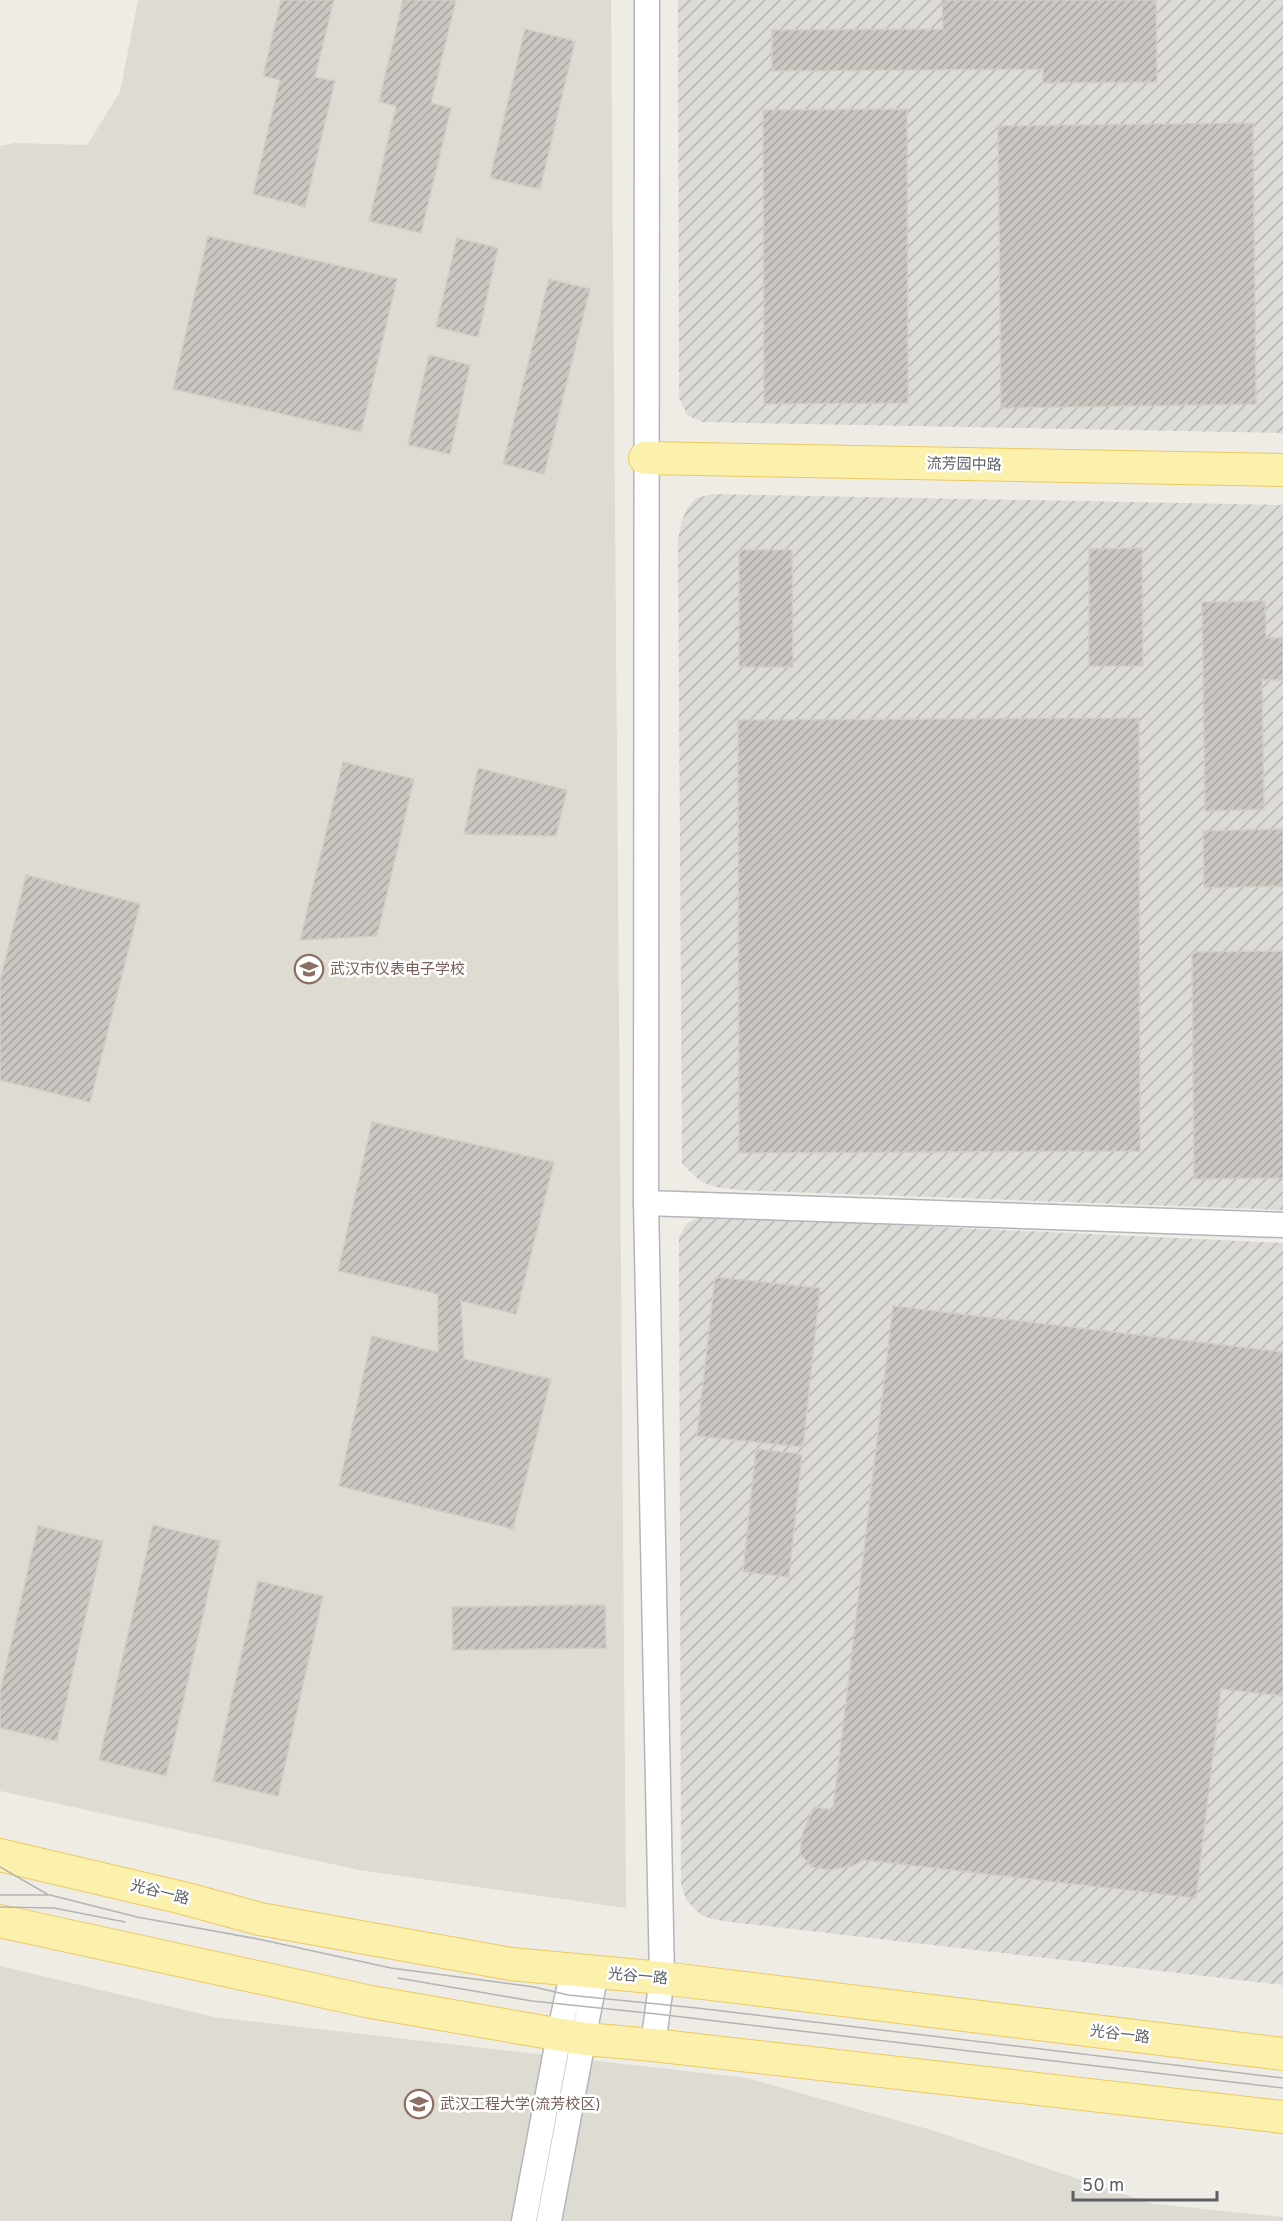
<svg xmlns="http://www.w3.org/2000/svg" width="1283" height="2221" font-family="Overpass,'Noto Sans SC',sans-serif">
<defs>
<pattern id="industrial-furrows" width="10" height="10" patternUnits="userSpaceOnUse" patternTransform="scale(1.5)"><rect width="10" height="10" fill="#dddbd7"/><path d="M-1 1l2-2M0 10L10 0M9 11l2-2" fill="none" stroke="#b6b5b2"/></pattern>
<pattern id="building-hatch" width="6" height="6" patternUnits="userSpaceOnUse" patternTransform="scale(1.5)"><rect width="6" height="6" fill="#cac7c2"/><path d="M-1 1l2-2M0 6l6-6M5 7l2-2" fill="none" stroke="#a7a5a1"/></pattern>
</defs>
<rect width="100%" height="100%" fill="#eeece5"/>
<g fill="url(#industrial-furrows)">
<polygon points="678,0 1283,0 1283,433 702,422 687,415 679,397"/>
<polygon points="713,494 1283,505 1283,1210 738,1190 715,1187 700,1181 682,1164 678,540 682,520 688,507 696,498"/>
<polygon points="702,1216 1283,1243 1283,1985 722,1921 702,1916 686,1900 681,1884 679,1237 687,1223"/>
</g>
<g fill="#dedbd3">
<polygon points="138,0 611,0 626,1908 359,1870 0,1791 0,146 14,143 87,145 120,92"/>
<polygon points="0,1966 214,2017 747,2078 928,2129 1154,2204 1283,2217 1283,2221 0,2221"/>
</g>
<g fill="url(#building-hatch)" stroke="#d3cec3" stroke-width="1.5">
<polygon points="281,0 334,0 315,77 335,81 305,207 253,194 280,80 263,76"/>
<polygon points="403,0 456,0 431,103 451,108 421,233 369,221 396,106 379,102"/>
<polygon points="942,0 1156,0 1157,82 1043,83 1043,69 772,71 772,30 943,29"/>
<polygon points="525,29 575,41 540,189 490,178"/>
<polygon points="907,109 908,403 764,404 763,110"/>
<polygon points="1253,123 1256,404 1001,408 998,126"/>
<polygon points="208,236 397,279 361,432 173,389"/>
<polygon points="457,238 498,248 478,337 436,327"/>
<polygon points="549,279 590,289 544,474 503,464"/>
<polygon points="429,355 470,365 450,454 408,445"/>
<polygon points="1142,548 1143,666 1089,666 1089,549"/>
<polygon points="739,550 792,550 793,667 739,667"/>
<polygon points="1265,601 1266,638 1283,638 1283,680 1262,680 1264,809 1205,811 1202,602"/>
<polygon points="1139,718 1140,1151 739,1153 738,720"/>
<polygon points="343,762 414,779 377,936 300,940"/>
<polygon points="478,768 567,790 556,836 464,834"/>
<polygon points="1283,829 1283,886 1204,888 1203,831"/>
<polygon points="26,875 140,904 90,1102 0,1080 0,981"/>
<polygon points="1283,951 1283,1178 1194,1179 1192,952"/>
<polygon points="372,1122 554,1162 516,1314 461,1301 464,1359 551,1379 513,1529 339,1486 372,1336 438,1352 438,1294 338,1271"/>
<polygon points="715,1277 820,1288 803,1447 697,1436"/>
<polygon points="893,1306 1283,1352 1283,1696 1221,1689 1196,1898 864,1860 852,1866 830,1870 812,1867 800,1854 803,1832 814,1807 833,1810"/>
<polygon points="756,1449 802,1454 789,1577 743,1572"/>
<polygon points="153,1525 220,1541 166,1776 99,1760"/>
<polygon points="38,1526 103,1541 57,1741 0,1728 0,1692"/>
<polygon points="258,1581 323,1596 278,1796 213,1781"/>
<polygon points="605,1605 606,1648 453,1650 452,1607"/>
</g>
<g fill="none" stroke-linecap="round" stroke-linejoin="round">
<g stroke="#b2b5b9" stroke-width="27">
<g id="minor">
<polyline points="647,0 646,1203 662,1978 653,2045"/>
<polyline points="646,1203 1283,1225"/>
<polyline points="524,2221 559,2035 573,1970"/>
<polyline points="549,2221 596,1972"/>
</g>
</g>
<g stroke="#edc95f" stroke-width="34">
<g id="major">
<polyline points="645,458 1283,470"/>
<polyline points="0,1855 183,1898 260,1919 511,1964 662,1978 1283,2054"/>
<polyline points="0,1921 371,2002 585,2039 653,2045 1283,2117"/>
</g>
</g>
<use href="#minor" stroke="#fff" stroke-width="24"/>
<use href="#major" stroke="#fcf1ac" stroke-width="32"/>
<g stroke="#b3b4b5" stroke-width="1.5">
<polyline points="0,1867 47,1894"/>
<polyline points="0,1895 50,1895 137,1917 258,1939 391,1968 534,1987 568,1995 697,2008 1283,2078"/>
<polyline points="0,1907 54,1908 125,1922"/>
<polyline points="398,1978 532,2001 657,2014 1283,2088"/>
</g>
</g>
<defs>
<g id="university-ring" transform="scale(1.5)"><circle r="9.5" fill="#fff" stroke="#8d6e63" stroke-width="1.5"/><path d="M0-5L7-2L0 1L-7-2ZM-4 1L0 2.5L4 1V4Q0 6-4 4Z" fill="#8d6e63"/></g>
</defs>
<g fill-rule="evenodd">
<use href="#university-ring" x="309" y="969"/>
<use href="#university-ring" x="419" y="2104"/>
</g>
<g text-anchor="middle" stroke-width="5" stroke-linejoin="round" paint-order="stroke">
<g font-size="15" fill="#5c6065" stroke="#fff">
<text transform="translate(964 464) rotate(1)" y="5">流芳园中路</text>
<text transform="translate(160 1892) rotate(14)" y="5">光谷一路</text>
<text transform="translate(638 1976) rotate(5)" y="5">光谷一路</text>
<text transform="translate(1120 2034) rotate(7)" y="5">光谷一路</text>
</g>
<g font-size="15" fill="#785e54" stroke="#fff" text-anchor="start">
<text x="330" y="974">武汉市仪表电子学校</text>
<text x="440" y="2109">武汉工程大学(流芳校区)</text>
</g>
</g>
<path d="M1073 2191v9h144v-9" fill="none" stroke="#5c6065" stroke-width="3"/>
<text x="1082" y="2191" font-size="18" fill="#5c6065" stroke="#ffffff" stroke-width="4.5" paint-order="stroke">50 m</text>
</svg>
